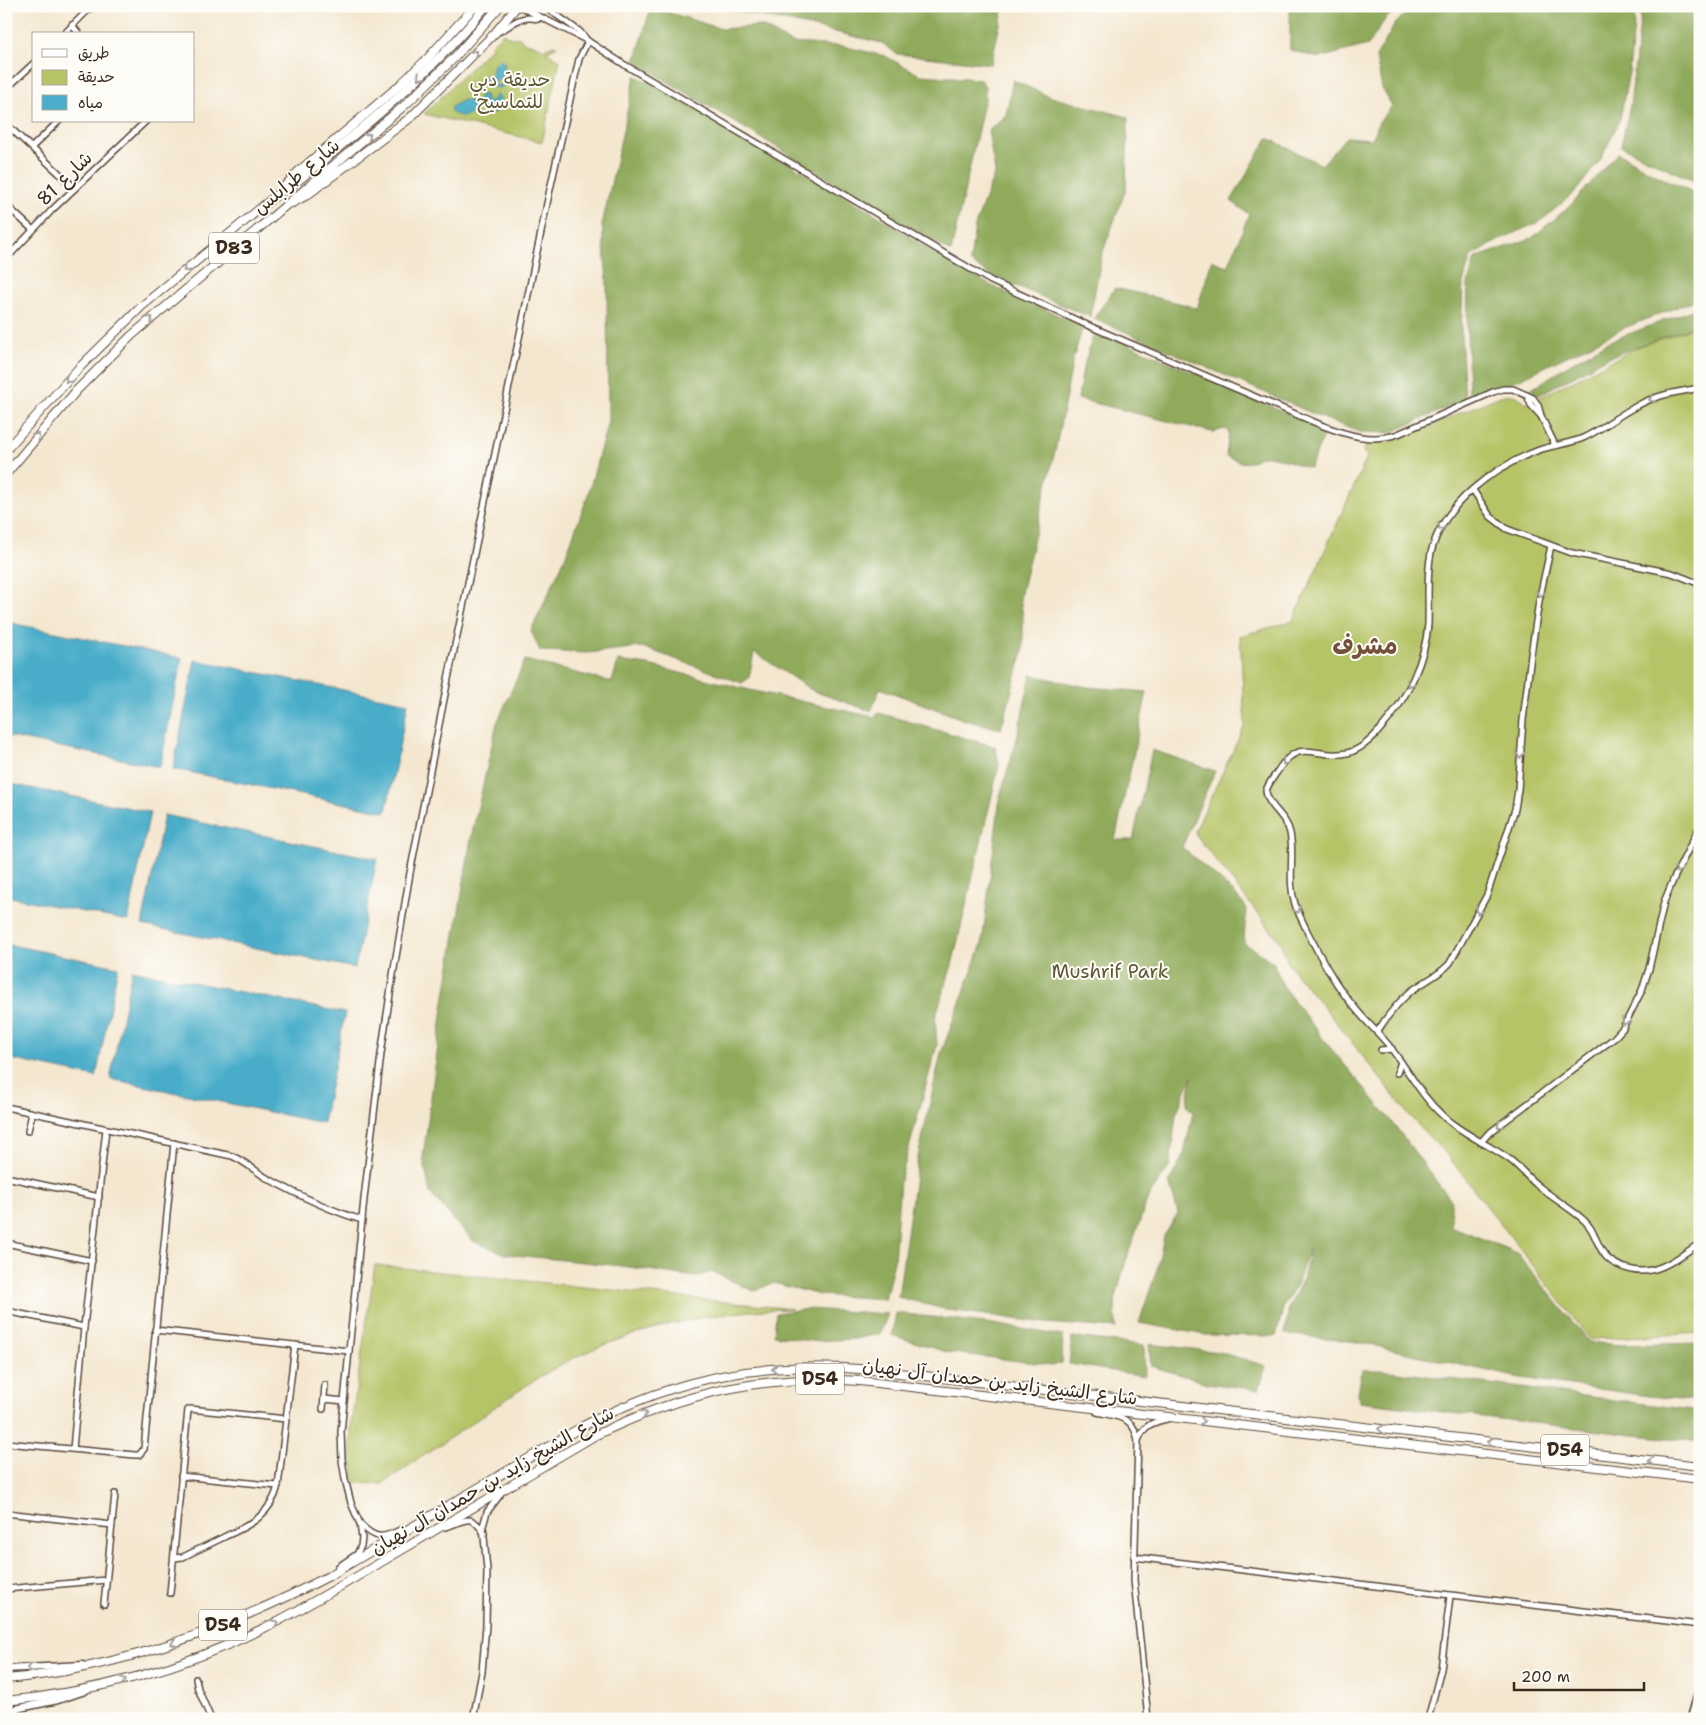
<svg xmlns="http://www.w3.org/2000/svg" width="1706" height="1725" font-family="'Shantell Sans','Playpen Sans Arabic',sans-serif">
<rect width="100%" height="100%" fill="#fdfcf7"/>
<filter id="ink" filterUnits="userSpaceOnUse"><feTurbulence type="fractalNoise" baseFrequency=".02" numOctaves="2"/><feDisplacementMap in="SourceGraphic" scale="10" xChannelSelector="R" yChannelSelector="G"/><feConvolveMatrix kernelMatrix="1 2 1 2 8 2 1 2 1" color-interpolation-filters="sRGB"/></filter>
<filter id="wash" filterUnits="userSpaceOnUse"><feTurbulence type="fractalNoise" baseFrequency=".0096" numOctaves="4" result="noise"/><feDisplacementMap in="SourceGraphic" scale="20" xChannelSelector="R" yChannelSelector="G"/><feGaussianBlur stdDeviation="1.12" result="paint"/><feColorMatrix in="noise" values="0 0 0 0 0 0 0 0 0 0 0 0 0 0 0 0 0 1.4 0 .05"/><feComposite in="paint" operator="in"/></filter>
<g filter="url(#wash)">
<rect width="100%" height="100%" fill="#f4e7d0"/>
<g fill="#b6c467" stroke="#787742">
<polygon points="503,33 511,38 520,37 523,42 539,46 545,50 547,47 551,47 552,45 557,46 546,52 560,60 542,142 424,114 492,47 491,45"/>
<path d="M1700 325V1333L1590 1339 1448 1156 1413 1120 1327 1011 1296 974 1288 963 1281 943 1196 835 1195 831 1245 725 1240 636 1293 621 1368 455 1363 453 1367 443 1387 442 1399 439 1503 395C1514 393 1520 397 1527 404L1640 346Z"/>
<path d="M375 1265 792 1309C713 1310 633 1328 562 1364 536 1378 513 1395 489 1411 454 1436 418 1459 382 1484L355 1483 351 1452V1424Z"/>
</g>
<g fill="#90aa5c" stroke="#666a3d">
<polygon points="713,6 1004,6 991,64 897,54 882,43 814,27"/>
<polygon points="1290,6 1402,6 1386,18 1368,45 1319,58 1290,50"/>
<polygon points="1413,6 1636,6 1629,72 1620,119 1601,159 1576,191 1541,221 1503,238 1471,256 1463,283 1461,334 1465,400 1390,433 1359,432 1316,415 1094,318 1115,288 1183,304 1197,309 1212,260 1228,267 1249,214 1231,201 1268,138 1322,165 1346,137 1372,139 1379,122 1392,106 1382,88 1376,57 1395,24"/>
<polygon points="1642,6 1691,6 1700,10 1700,184 1621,146 1630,106"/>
<polygon points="651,7 722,29 761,26 791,43 842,46 885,56 920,75 980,79 985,86 985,98 951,252 635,62"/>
<polygon points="635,76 647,81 869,210 943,259 992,286 1083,326 1073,359 1056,447 1020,597 1023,617 1023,651 1001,729 965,720 880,688 871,711 813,691 754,652 749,678 742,683 642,647 587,653 540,651 531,631 564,560 588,495 608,421 607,281 602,225"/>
<polygon points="1013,80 1050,97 1128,117 1126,189 1102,254 1090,317 990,275 970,262 975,226 995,172 988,130 1006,115"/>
<polygon points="1618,153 1662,178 1700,195 1700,298 1624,328 1520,379 1469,397 1467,329 1468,284 1475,258 1532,238 1570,206"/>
<polygon points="1700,307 1700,324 1606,358 1537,396 1532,389 1571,363 1610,341"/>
<path d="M1095 330 1326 430 1310 468C1295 464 1282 458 1268 456 1260 455 1256 460 1249 462 1241 464 1234 459 1226 456L1229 432 1225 429 1212 432 1078 399 1083 368Z"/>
<polygon points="525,660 612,682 618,661 648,665 754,691 874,717 879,713 996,747 999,765 952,965 935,1018 937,1045 900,1181 894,1261 885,1299 820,1295 773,1283 754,1291 712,1272 695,1277 622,1266 505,1254 473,1241 430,1193 423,1157 443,1008 471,838 497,723"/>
<polygon points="1031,675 1087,687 1147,692 1115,840 1133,840 1152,750 1215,771 1182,847 1230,889 1246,907 1244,943 1273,962 1284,988 1324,1040 1390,1119 1451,1201 1451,1226 1517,1253 1589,1342 1622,1345 1700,1343 1700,1401 1649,1396 1515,1377 1358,1342 1285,1334 1289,1306 1303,1279 1310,1251 1309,1249 1297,1285 1284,1305 1276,1336 1206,1335 1139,1323 1157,1269 1164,1236 1178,1213 1169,1182 1184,1154 1193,1113 1187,1105 1192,1076 1176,1114 1170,1166 1149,1195 1126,1260 1115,1301 1116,1328 1046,1323 948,1310 898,1297 917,1162 941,1053 982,944 1000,796 1016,742"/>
<polygon points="808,1309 888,1314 880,1334 855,1339 810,1341 774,1335 776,1313"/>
<polygon points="896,1313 987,1323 1063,1336 1062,1363 1051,1365 946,1352 892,1335"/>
<polygon points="1072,1337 1144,1345 1145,1376 1069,1364"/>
<polygon points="1149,1344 1219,1352 1266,1366 1259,1390 1207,1383 1151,1366"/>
<polygon points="1362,1370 1381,1370 1700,1411 1700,1441 1634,1435 1359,1402 1358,1393"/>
</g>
<g fill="#4aadc9" stroke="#426c74">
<path d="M501 59 505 63 504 69 508 77 506 78 501 77 494 84 498 86 507 82C500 93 489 87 483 77L487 75 491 78 494 64Z"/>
<path d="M482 94 485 95 486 100 489 102 493 100 496 94 500 98 501 104 497 107 494 114 484 108 478 107C468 116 465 120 451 112V107L463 100 472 101 480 99 479 96Z"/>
<polygon points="6,622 182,658 160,767 6,736"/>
<polygon points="195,660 408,703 386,812 173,769"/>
<polygon points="6,783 150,812 128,921 6,896"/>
<polygon points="164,815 377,859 355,968 142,925"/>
<polygon points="6,944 118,967 96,1077 6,1058"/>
<polygon points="132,970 345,1013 323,1123 110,1079"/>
</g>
</g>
<g filter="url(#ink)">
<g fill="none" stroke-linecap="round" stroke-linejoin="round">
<g stroke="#574639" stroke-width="8">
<g id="minor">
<path d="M519 6 588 41 625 65 991 281 1087 325 1321 425C1347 435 1371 443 1398 434L1493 392 1503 389H1513L1533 398 1538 405 1541 416 1555 445"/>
<polyline points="544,6 579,31 586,39"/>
<polyline points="6,7 7,6"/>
<polyline points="72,25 79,34"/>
<path d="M498 32C514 25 516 15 538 19"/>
<polyline points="64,34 92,6"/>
<polyline points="6,89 34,63"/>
<polyline points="6,124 75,188"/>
<polyline points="32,147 59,121"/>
<polyline points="6,205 33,230"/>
<polyline points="6,259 53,209 146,121"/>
<path d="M1700 388C1677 392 1655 395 1635 407 1617 416 1601 430 1583 438 1569 444 1554 445 1539 450 1494 467 1443 503 1431 553 1426 576 1429 600 1428 624 1426 658 1406 701 1383 726 1374 737 1362 750 1347 753 1315 760 1300 735 1277 772 1273 778 1268 784 1266 791 1267 806 1287 816 1290 833 1295 856 1287 880 1295 904 1298 913 1303 922 1307 931 1321 958 1335 985 1355 1008 1366 1022 1379 1033 1390 1047 1408 1070 1421 1096 1443 1116 1462 1134 1488 1144 1509 1159 1519 1166 1527 1177 1537 1185 1550 1196 1565 1205 1579 1216 1604 1234 1590 1260 1632 1270 1658 1276 1680 1256 1700 1243"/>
<polyline points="1527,395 1531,405 1541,416"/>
<polyline points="1473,490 1490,516 1507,529 1572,553 1672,573 1700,584"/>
<path d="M1377 1032C1386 1018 1396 1004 1409 993 1422 982 1439 976 1450 963L1487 895 1515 809 1518 790 1523 720 1531 655 1539 601 1551 546"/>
<polyline points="1381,1050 1392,1049"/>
<polyline points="1397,1073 1401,1062"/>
<path d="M6 1107 232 1156C244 1161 254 1170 265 1177 296 1194 328 1210 362 1220"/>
<polyline points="28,1131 32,1113"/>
<polyline points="1481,1142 1488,1134 1613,1039 1623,1028 1642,990 1649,969 1664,902 1674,878 1700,826"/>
<polyline points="6,1177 99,1197"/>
<polyline points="6,1243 92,1261"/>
<polyline points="6,1311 84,1327"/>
<polyline points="155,1330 349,1351"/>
<polyline points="324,1399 344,1401"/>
<polyline points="323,1409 325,1385"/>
<path d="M1097 1412C1118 1417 1134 1416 1138 1441L1134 1580 1148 1719"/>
<path d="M1138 1441C1143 1426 1152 1422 1167 1419"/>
<polyline points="6,1443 135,1455 139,1455 144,1449 174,1143"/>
<polyline points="73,1449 84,1327 106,1129"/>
<polyline points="181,1476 278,1486"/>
<polyline points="6,1513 112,1525"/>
<path d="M360 1524C376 1540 382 1539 402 1529"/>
<path d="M445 1527C465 1522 470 1511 484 1533"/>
<polyline points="1134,1557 1700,1625"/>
<path d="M174 1558 183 1557C197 1550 212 1543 226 1536 251 1525 271 1514 278 1486L295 1345"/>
<polyline points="338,1567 357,1554 361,1546 362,1538 360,1524 351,1503 345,1479 342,1460 341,1432 364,1199 381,1054 392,981 410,873 448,679 549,194 579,59 588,41"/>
<polyline points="6,1589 106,1580"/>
<polyline points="170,1593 188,1410 190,1409 286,1419"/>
<polyline points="104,1604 115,1494"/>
<polyline points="196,1679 198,1689 211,1719"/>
<polyline points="473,1719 482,1672 486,1625 487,1570 483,1526 487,1512 500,1495"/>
<polyline points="1428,1719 1441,1669 1450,1596"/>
<polyline points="1690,1719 1700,1684"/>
</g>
</g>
<g stroke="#574639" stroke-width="9">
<g id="major">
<polyline points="6,1669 83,1665"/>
<polyline points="6,1711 58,1700 85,1691"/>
</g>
</g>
<g stroke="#574639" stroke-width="10">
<g id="highway">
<polyline points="283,188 299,171 401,84 428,58 475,6"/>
<polyline points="292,203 307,195 410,118 495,33 517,6"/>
<path d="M6 450 78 369 142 306 280 192 295 183C363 128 431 74 486 6"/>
<polyline points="6,474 77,390 131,336 405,105 454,58 500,6"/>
<path d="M6 1679C120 1669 228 1628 329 1576L585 1425C680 1376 766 1360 873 1370L1700 1466"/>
<path d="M6 1701C94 1692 181 1669 260 1630 310 1606 357 1576 405 1548 468 1511 531 1474 594 1436 683 1393 760 1374 860 1381L1700 1479"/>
</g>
</g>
<use href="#minor" stroke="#fff" stroke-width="5"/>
<use href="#major" stroke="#fff" stroke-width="6"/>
<use href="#highway" stroke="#fff" stroke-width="8"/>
</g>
<defs><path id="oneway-chevron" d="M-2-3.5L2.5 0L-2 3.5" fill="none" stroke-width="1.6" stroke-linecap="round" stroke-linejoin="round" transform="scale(1.25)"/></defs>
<g stroke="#a79f9a">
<use href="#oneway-chevron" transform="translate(475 53) rotate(-46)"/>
<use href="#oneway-chevron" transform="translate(420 77) rotate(134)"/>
<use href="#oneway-chevron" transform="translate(368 136) rotate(-40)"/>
<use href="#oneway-chevron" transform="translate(186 269) rotate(140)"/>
<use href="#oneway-chevron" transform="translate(150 319) rotate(-42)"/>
<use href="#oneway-chevron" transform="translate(68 380) rotate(133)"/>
<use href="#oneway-chevron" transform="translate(1652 399) rotate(160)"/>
<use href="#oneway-chevron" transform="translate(37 436) rotate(-49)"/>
<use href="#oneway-chevron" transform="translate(1441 527) rotate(118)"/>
<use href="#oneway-chevron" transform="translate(1540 594) rotate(102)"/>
<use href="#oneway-chevron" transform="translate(1410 684) rotate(116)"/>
<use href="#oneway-chevron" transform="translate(1520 755) rotate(93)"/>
<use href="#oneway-chevron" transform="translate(1285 762) rotate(129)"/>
<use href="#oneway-chevron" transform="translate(1678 870) rotate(116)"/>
<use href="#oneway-chevron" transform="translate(1297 910) rotate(68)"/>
<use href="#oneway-chevron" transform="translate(1479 911) rotate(119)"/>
<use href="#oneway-chevron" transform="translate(1625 1022) rotate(118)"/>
<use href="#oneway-chevron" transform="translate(1500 1125) rotate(143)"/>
<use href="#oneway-chevron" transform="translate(775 1369) rotate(175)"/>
<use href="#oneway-chevron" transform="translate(644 1414) rotate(-22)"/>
<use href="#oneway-chevron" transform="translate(1202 1421) rotate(7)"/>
<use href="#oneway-chevron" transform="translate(1381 1429) rotate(-173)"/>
<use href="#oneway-chevron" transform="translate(1490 1442) rotate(-173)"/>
<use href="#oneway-chevron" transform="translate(1651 1461) rotate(-173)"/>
<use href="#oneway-chevron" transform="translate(275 1623) rotate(-28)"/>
<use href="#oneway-chevron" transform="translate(174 1643) rotate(162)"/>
<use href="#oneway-chevron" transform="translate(30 1668) rotate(176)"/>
<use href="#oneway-chevron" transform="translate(123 1680) rotate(-16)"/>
</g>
</g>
<g text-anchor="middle" stroke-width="4" stroke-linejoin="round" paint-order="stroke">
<g fill="#fdfcf7" stroke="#75695f" stroke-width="1">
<rect x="209" y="232.5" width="50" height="31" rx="4"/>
<rect x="796" y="1363.5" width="48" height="31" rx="4"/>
<rect x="1541" y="1434.5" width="48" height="31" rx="4"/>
<rect x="199" y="1609.5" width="48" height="31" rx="4"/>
</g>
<g font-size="18" font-weight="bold" fill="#3b2a1e">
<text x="234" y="254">D83</text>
<text x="820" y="1385">D54</text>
<text x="1565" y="1456">D54</text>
<text x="223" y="1631">D54</text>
</g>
<g font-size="19" fill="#605834" stroke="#fdfcf7">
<text x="510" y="86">حديقة دبي<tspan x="510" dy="22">للتماسيح</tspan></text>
<text x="1110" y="978">Mushrif Park</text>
</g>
<g font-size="19" fill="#3b2a1e" stroke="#fdfcf7">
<text transform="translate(296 176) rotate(-40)" y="7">شارع طرابلس</text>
<text transform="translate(64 178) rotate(-44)" y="7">شارع 81</text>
<text transform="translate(1000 1381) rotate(7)" y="7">شارع الشيخ زايد بن حمدان آل نهيان</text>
<text transform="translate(492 1480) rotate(-30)" y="7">شارع الشيخ زايد بن حمدان آل نهيان</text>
</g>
<g font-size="24" font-weight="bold" fill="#74513a" stroke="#fdfcf7">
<text x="1365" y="654">مشرف</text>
</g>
</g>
<rect width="1706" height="1725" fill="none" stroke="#fdfcf7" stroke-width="25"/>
<rect x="32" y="32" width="162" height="90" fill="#fdfcf7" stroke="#afa8a0"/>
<rect x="42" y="49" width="25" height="8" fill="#ffffff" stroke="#afa8a0"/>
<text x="78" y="58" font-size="15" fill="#3b2a1e">طريق</text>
<rect x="42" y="70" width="25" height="15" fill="#b6c467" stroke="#afa8a0"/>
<text x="78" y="82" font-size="15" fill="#3b2a1e">حديقة</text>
<rect x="42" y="95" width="25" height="15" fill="#4aadc9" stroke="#afa8a0"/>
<text x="78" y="108" font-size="15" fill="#3b2a1e">مياه</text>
<path d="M1514 1682v8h130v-8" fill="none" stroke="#3b2a1e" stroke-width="2.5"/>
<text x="1521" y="1682" font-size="15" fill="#3b2a1e" stroke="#fdfcf7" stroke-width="4" paint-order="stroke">200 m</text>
</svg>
